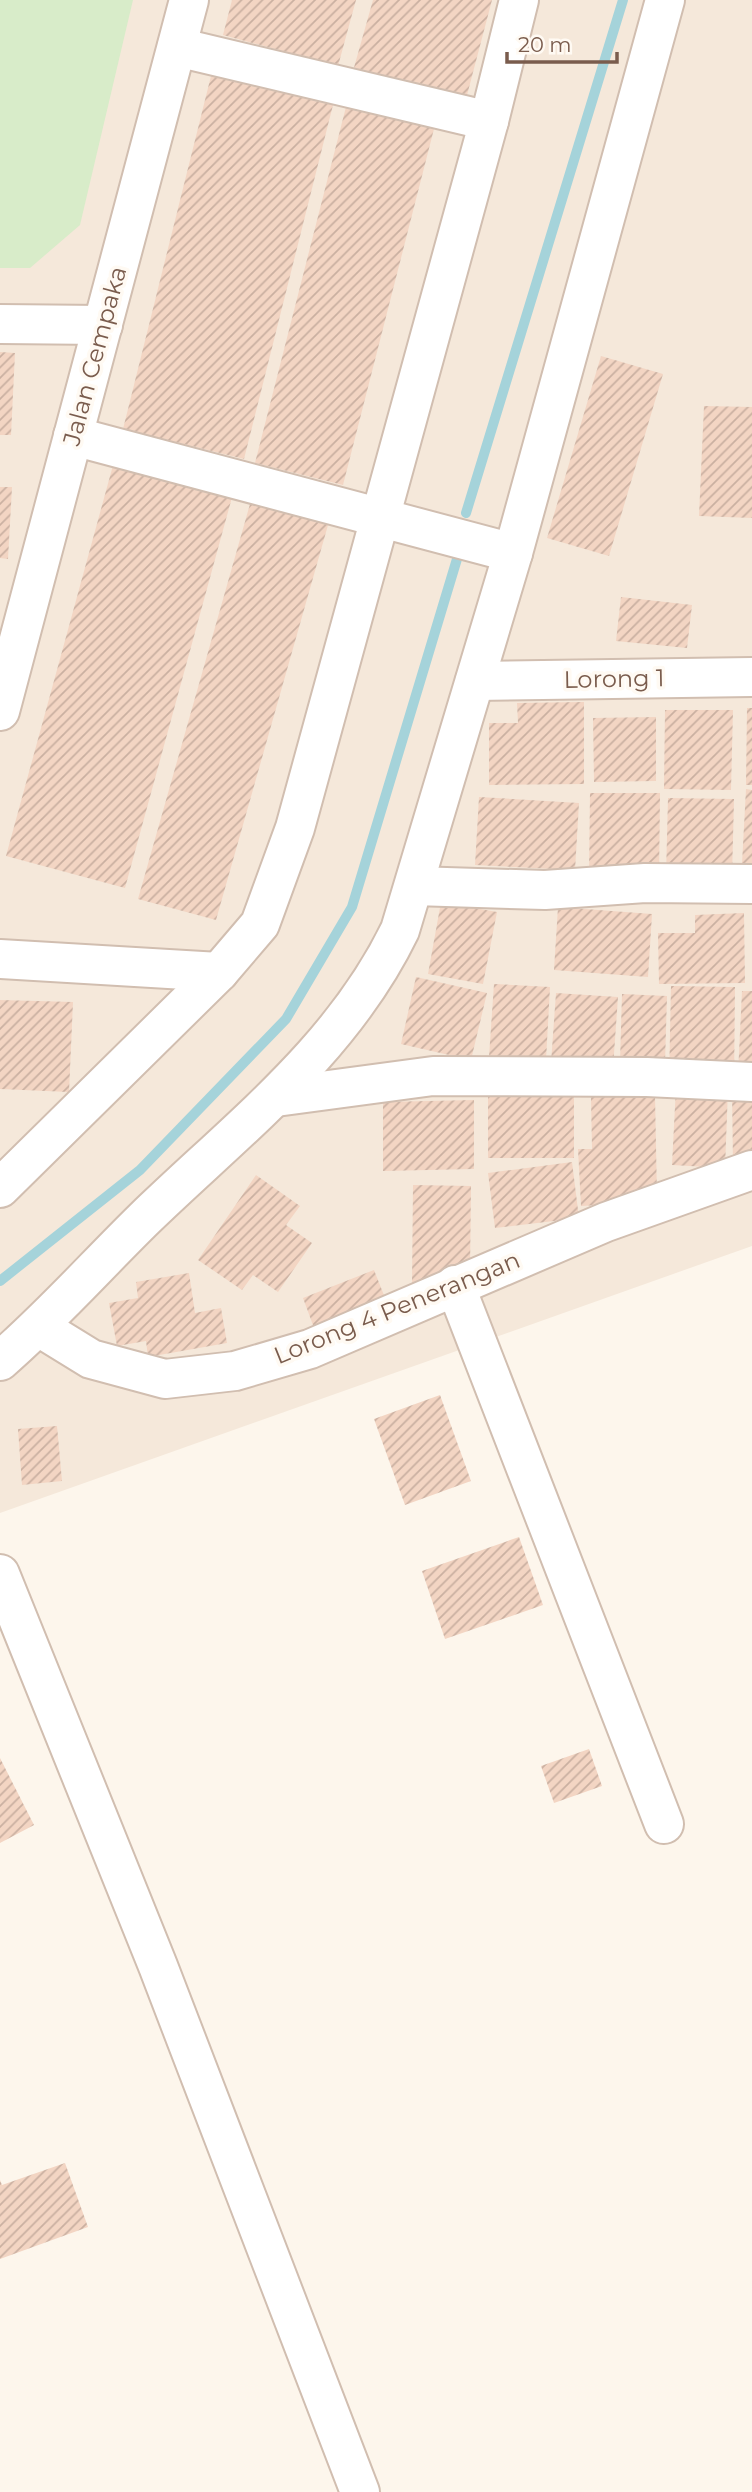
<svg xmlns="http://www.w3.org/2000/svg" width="752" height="2492" font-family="Montserrat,sans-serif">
<defs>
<pattern id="building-hatch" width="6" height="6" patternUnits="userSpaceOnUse" patternTransform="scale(1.75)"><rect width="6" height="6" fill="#f3d5c3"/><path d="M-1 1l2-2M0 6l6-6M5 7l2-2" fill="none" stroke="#cab0a1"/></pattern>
</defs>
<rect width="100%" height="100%" fill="#fdf6ec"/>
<polygon fill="#f5e8da" points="0,0 752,0 752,1246 0,1513"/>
<polygon fill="#d8ecc9" points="0,0 133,0 80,225 30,268 0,268"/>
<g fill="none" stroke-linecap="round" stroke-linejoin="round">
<g stroke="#a5d3da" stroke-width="10">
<polyline points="466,513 623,0"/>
<polyline points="0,1281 140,1170 286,1019 352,907 457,559"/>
</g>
</g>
<g fill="url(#building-hatch)">
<polygon points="232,0 356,0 338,66 223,35"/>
<polygon points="373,0 492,0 466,99 353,71"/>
<polygon points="213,68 335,97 244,459 123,429"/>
<polygon points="347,103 435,125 343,485 255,463"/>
<polygon points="0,352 15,353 11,435 0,435"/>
<polygon points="601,356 663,374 609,556 547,538"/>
<polygon points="704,406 752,407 752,518 699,516"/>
<polygon points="115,458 234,490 125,888 6,856"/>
<polygon points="0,487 12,487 8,559 0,558"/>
<polygon points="252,497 330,518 216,920 138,899"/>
<polygon points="621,597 692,605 687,648 616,641"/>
<polygon points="584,702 584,784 489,785 489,723 518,723 517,703"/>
<polygon points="747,708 752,708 752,785 746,785"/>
<polygon points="665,710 733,710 731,790 664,789"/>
<polygon points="656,717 656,781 594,782 593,718"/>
<polygon points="746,789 752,790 752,865 742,864"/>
<polygon points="590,793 660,793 659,878 589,877"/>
<polygon points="479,797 579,803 575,870 475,865"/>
<polygon points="668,798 734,799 732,877 666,876"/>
<polygon points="441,902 497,912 483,984 428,974"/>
<polygon points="558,907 652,914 648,977 554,970"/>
<polygon points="744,913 745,983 659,984 658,933 695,933 695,915"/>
<polygon points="416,977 487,993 471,1060 401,1044"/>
<polygon points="494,984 550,987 546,1060 489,1057"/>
<polygon points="671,986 735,987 734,1084 669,1083"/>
<polygon points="742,991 752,991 752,1075 738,1074"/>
<polygon points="556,993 618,997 613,1068 551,1063"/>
<polygon points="622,994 667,996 665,1063 620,1062"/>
<polygon points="0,1000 73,1002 69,1092 0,1089"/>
<polygon points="676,1087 728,1089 725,1168 672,1165"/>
<polygon points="732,1089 752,1089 752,1165 733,1165"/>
<rect x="488" y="1095" width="86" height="63"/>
<polygon points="655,1095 657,1197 639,1203 581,1206 578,1149 592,1149 591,1097"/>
<polygon points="474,1100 474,1169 383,1171 383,1102"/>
<polygon points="572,1162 579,1218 495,1228 488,1173"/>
<polygon points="256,1175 300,1206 286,1225 312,1243 278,1292 253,1275 242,1290 198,1260"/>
<polygon points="413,1185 471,1186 470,1272 437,1272 437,1287 412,1286"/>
<polygon points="374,1270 389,1308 317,1336 303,1298"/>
<polygon points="189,1273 195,1313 221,1308 227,1343 148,1357 146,1341 117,1346 109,1303 138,1298 136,1282"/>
<polygon points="440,1395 471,1481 405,1505 374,1419"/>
<polygon points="57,1426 62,1481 22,1485 18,1429"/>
<polygon points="519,1537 543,1605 445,1639 422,1571"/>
<polygon points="589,1749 602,1786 554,1803 541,1766"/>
<polygon points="0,1758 34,1825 0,1843"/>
<polygon points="65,2163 88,2227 0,2259 0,2180 2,2185"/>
</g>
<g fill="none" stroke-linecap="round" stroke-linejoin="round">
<g stroke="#d1beb0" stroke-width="42">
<g id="minor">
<polyline points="177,47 489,121"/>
<polyline points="0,324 103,325"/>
<polyline points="73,436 513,553"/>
<polyline points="475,681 752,677"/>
<polyline points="0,711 189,0"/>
<polyline points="414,886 545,890 645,883 752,884"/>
<polyline points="0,959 219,972"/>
<polyline points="276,1097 433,1076 647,1077 752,1082"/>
<polyline points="0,1188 219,972 260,924 295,828 489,121 519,0"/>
<polyline points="455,1285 664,1824"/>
<polyline points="39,1327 91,1359 165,1379 235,1371 310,1349 606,1222 752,1170"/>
<path d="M0 1361C51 1317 96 1266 144 1219 238 1128 342 1050 400 930L513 553 665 0"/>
<polyline points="0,1574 158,1966 360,2492"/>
</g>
</g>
<use href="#minor" stroke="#fff" stroke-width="38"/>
</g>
<g text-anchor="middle" stroke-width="7" stroke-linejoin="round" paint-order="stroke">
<g font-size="24" fill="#7a5c4d" stroke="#fffaf3">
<text transform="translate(95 356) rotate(-75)" y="8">Jalan Cempaka</text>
<text transform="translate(614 679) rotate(-1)" y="8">Lorong 1</text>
<text transform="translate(397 1308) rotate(-22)" y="8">Lorong 4 Penerangan</text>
</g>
</g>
<path d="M507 52v10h110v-10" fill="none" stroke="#7a5c4d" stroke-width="3.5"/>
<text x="518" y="52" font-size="21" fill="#7a5c4d" stroke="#fffaf3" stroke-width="5" paint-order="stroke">20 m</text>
</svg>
